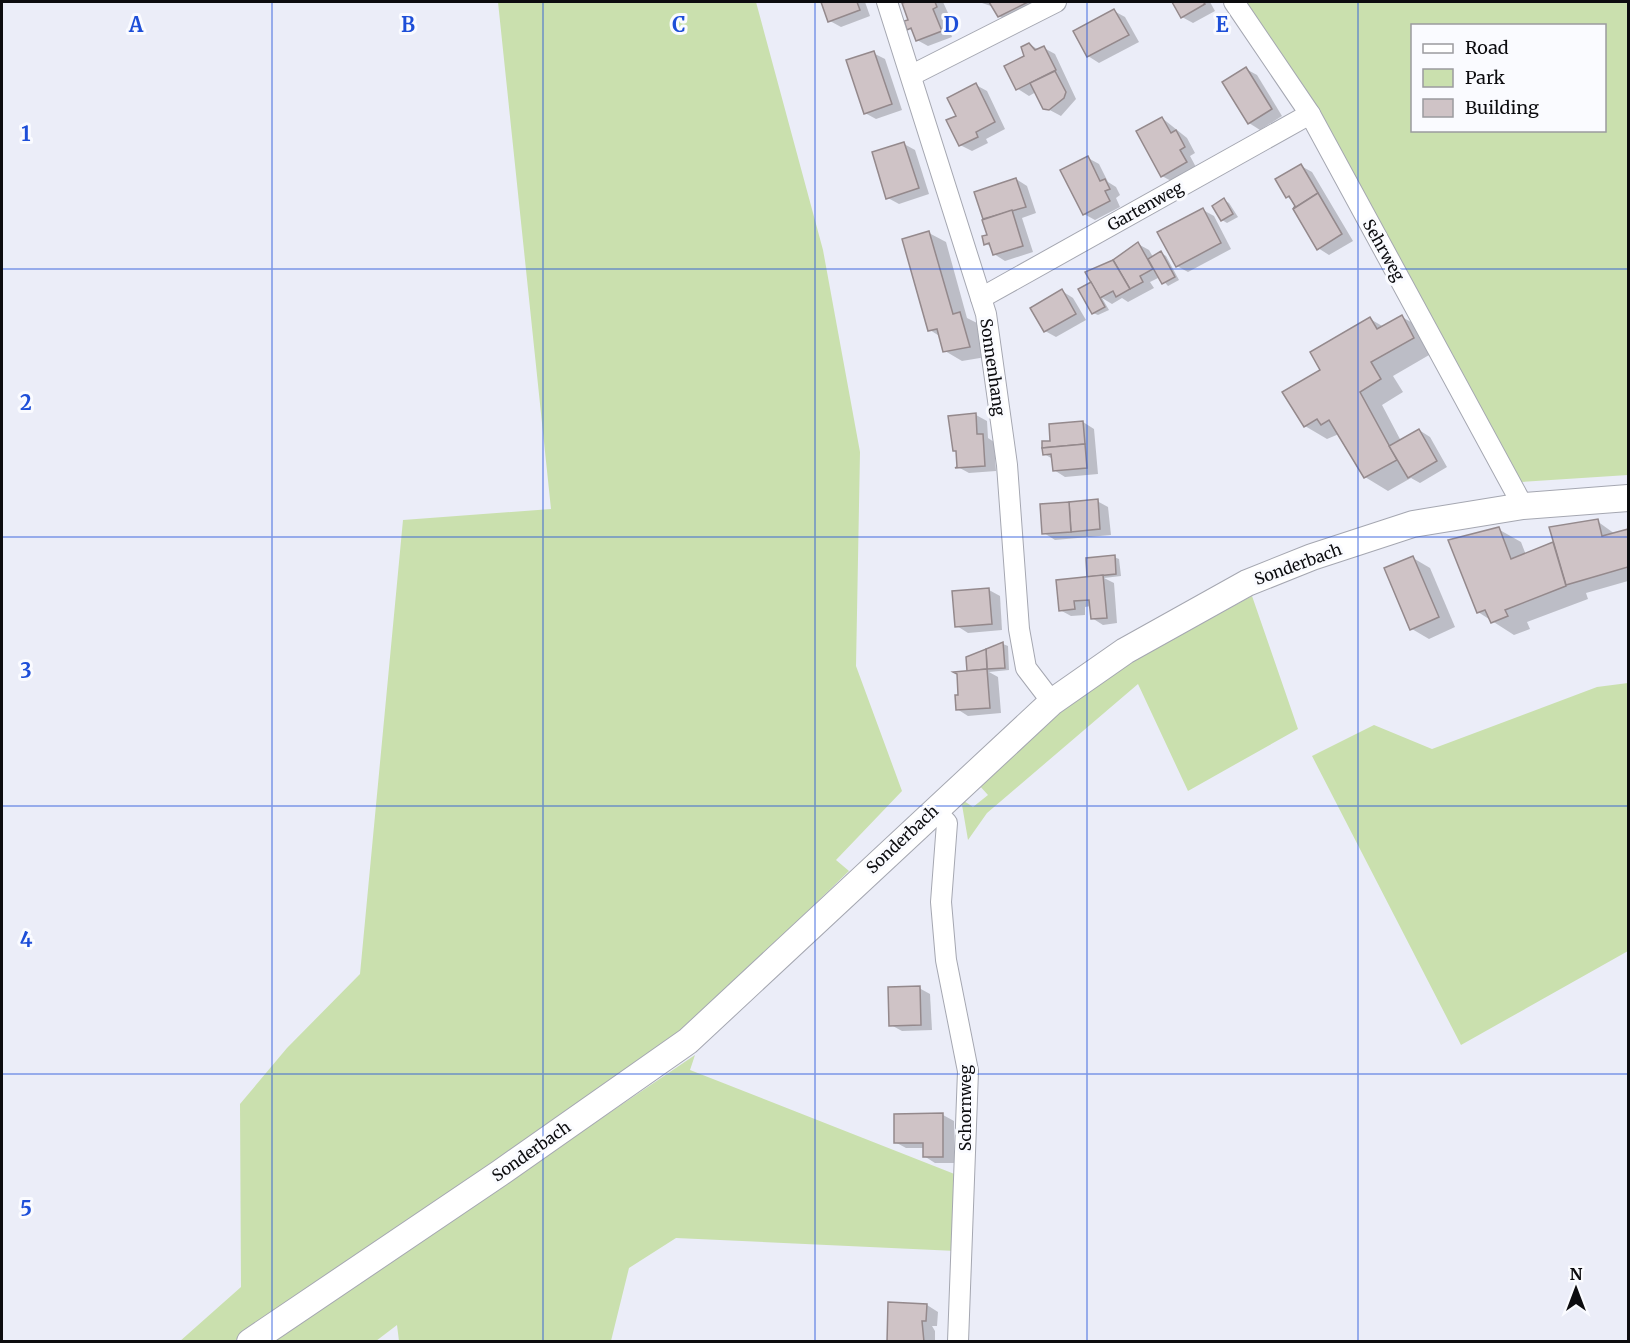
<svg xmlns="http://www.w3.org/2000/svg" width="1630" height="1343" font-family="Merriweather,serif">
<rect width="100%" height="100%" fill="#ebedf8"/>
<g fill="#cae0ae" fill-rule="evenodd">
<polygon points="498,2 756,2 823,250 860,452 856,666 902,791 836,860 849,871 686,1029 234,1341 179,1342 241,1287 240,1104 287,1048 360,974 403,520 551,509"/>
<path d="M1246 2H1628V475L1521 482 1243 4ZM1412 26H1604V130H1412Z"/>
<polygon points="1252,596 1298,729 1188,791 1138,684 987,813 968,840 961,799 973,807 988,795 978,784 1059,711 1129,663"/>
<polygon points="1628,683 1628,951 1461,1045 1312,756 1374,725 1432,749 1597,687"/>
<polygon points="695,1055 690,1070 957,1175 956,1251 676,1238 629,1268 611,1341 399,1341 397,1325 376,1341 271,1342"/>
</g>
<g fill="#0003">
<polygon points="823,2 865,2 870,16 841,27 830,21"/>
<polygon points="910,2 943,2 948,13 944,15 952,37 928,46 917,40 914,32 908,28 910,20 904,4"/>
<polygon points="979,2 1039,2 1016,26 999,16 994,7"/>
<polygon points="1174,2 1210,2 1215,11 1193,23 1182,17"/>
<polygon points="1114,11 1125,17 1139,42 1099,63 1088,56"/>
<polygon points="1029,44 1039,50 1044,48 1055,54 1076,99 1061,116 1044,107 1036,92 1029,96 1018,89 1006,67 1026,57"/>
<polygon points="873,53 885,59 902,110 876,119 865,113"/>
<polygon points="1246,69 1257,75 1282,116 1260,130 1249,123"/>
<polygon points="976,85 987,91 1005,129 986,139 988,143 972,151 960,145 958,116"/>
<polygon points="1162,118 1187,138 1195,153 1190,156 1197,169 1173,182 1162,176"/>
<polygon points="904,144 915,150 929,194 899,204 888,198"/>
<polygon points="1088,158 1099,164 1108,182 1116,187 1120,195 1116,198 1120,207 1095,220 1084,214"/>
<polygon points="1301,166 1312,172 1353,241 1329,255 1318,248 1297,207 1287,196"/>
<polygon points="1016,179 1027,186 1036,213 1022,218 1033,252 1005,261 994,254 992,247 986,244 988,236 976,193"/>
<polygon points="1224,200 1229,203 1238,217 1227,223 1222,220"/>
<polygon points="1203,210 1214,216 1231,249 1188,272 1177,266"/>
<polygon points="929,233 946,242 967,318 977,323 986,357 962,361 945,351 941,337 930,330"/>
<polygon points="1138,244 1149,250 1153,257 1161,253 1166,256 1179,280 1168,286 1160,277 1150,282 1154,288 1128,302 1122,298 1112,304 1102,298 1109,310 1098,315 1093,313 1091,284 1127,254 1125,251"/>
<polygon points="1062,291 1073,298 1086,320 1056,337 1045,331"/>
<polygon points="1402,317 1425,330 1436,351 1393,376 1403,392 1382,405 1401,441 1419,430 1430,437 1447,467 1420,483 1411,478 1388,491 1365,477 1339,434 1327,439 1305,426 1322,370 1370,319 1384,327"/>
<polygon points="976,415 987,421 988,438 994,442 996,471 969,473 958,467"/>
<polygon points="1083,422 1094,429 1098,474 1065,477 1054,470 1053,459 1044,454 1052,442"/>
<polygon points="1097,501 1108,507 1111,535 1055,540 1044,533"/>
<polygon points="1597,521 1615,534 1628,530 1628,581 1586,593 1588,599 1527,622 1530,629 1514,635 1478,612 1498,529 1521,542 1526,555 1553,544 1556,546"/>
<polygon points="1114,557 1119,559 1121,576 1104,578 1114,583 1117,623 1103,625 1092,618 1091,606 1085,607 1085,615 1071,616 1060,610 1089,578"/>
<polygon points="1413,558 1430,568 1455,627 1429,639 1412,629"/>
<polygon points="989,590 1000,596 1002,630 968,633 957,626"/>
<polygon points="1003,644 1008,646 1009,670 989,672 998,677 1001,713 968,716 957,709 960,696"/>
<polygon points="919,988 930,994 932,1030 902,1031 891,1025"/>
<polygon points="943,1115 954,1121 954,1163 935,1163 924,1156 924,1148 906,1148 895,1142"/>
<polygon points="927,1305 938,1312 937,1326 932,1326 935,1331 935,1342 888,1342"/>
</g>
<g fill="#cfc3c6" stroke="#94898c" stroke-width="1.5">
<polygon points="821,2 857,2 860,10 828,22"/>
<polygon points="906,2 935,2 937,7 933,9 942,31 916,41 911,28 907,30 904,21 908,20 902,3"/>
<polygon points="989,2 1028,2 998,17"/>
<polygon points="1172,2 1203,2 1205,4 1181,18"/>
<polygon points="1114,9 1129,35 1087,57 1073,31"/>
<polygon points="1029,43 1035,50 1044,46 1056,70 1016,90 1004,66 1024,56 1021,47"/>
<polygon points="874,51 892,104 864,114 846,60"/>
<polygon points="1246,67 1272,109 1248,124 1222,82"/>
<polygon points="1055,71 1066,92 1064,98 1049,110 1043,109 1030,83"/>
<polygon points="976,83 995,122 976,132 978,137 959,146 946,120 956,116 947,98"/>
<polygon points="1162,117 1171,133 1176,130 1185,147 1180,150 1187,162 1161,177 1136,131"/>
<polygon points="904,142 919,188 886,199 872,152"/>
<polygon points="1088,156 1100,181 1105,179 1110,189 1105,191 1110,201 1083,215 1060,170"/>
<polygon points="1301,164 1318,193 1293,209 1295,206 1289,196 1286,198 1275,179"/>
<polygon points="1016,178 1026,207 983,219 974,192"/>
<polygon points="1318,193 1342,234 1317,250 1293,209"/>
<polygon points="1224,198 1233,214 1221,221 1212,206"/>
<polygon points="1203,208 1221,243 1176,267 1157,232"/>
<polygon points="1012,210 1023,246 993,255 989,243 984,245 982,236 987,235 982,220"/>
<polygon points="929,231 953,314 960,312 970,347 943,352 937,329 928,331 902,239"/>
<polygon points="1138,242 1153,269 1140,276 1143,282 1130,289 1113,260"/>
<polygon points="1161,251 1175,277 1162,284 1148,259"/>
<polygon points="1113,260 1130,289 1116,297 1113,291 1100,298 1085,272"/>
<polygon points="1091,282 1105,307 1092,314 1078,289"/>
<polygon points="1062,289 1076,314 1044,332 1030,308"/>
<polygon points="1402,315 1414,338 1371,362 1381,379 1360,392 1397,460 1364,478 1329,420 1321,425 1317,419 1304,427 1282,392 1320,370 1310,352 1370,317 1377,329"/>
<polygon points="976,413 977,434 983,434 985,466 955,468 957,467 956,451 953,451 948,416"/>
<polygon points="1083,421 1085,444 1042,448 1042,441 1050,441 1049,424"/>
<polygon points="1419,429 1437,461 1408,478 1389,446"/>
<polygon points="1085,444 1087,468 1053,471 1051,454 1043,455 1042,448"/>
<polygon points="1098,499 1100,529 1071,532 1069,502"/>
<polygon points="1069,502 1071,532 1042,534 1040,504"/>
<polygon points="1598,519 1602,536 1628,529 1628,567 1566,585 1549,527"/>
<polygon points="1499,527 1511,559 1553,542 1566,586 1505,610 1508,616 1491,623 1485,610 1477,613 1448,540"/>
<polygon points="1115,555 1116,574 1087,577 1086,558"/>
<polygon points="1413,556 1439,617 1410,630 1384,568"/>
<polygon points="1103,575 1107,618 1091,619 1089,600 1074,601 1075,609 1059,611 1056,580"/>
<polygon points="989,588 992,624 955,627 952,591"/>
<polygon points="1003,642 1005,668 987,669 986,649"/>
<polygon points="986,649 987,669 967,671 966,657"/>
<polygon points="987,669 990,708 956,710 955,695 958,695 957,674 953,672"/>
<polygon points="920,986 921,1025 889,1026 888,987"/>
<polygon points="943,1113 943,1157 923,1157 923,1143 894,1143 894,1114"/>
<polygon points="888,1302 927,1304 926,1321 922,1321 924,1342 887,1342"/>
</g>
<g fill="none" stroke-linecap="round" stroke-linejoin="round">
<g stroke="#a5a7b1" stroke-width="22">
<g id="minor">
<polyline points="887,2 986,314 1007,465 1019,629 1026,668 1052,702"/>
<polyline points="1234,2 1310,114 1523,506"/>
<polyline points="912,75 1056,2"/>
<polyline points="981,298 1310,114"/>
<polyline points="934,809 947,823 941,902 946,960 968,1071 958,1342"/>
</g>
</g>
<g stroke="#a5a7b1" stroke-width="28">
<polyline id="tertiary" points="250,1342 500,1173 688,1041 1052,702 1125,651 1247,583 1312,557 1413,524 1523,506 1628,498"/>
</g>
<use href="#minor" stroke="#fff" stroke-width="20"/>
<use href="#tertiary" stroke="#fff" stroke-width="26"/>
</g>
<path fill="none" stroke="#1d4ed8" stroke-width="1.5" stroke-opacity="0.55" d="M272 2V1342M543 2V1342M815 2V1342M1087 2V1342M1358 2V1342M2 269H1628M2 537H1628M2 806H1628M2 1074H1628"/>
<g text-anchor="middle" stroke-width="6" stroke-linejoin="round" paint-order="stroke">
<g font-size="16" fill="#0c0c0f" stroke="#fafbff">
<text transform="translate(1145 206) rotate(-29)" y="6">Gartenweg</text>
<text transform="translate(1384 250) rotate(61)" y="6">Sehrweg</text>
<text transform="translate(993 367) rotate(82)" y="6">Sonnenhang</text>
<text transform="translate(1298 564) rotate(-20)" y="6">Sonderbach</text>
<text transform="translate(902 839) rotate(-43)" y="6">Sonderbach</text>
<text transform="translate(965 1108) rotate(-90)" y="6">Schornweg</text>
<text transform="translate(531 1151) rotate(-35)" y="6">Sonderbach</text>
</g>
</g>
<g font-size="20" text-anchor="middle" font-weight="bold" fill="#1d4ed8" stroke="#fafbff" stroke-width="6" stroke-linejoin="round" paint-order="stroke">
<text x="136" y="32">A</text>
<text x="408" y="32">B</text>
<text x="679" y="32">C</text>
<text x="951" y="32">D</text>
<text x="1222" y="32">E</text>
<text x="26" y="141">1</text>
<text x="26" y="410">2</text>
<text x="26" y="678">3</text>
<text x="26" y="947">4</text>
<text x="26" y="1216">5</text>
</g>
<rect width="1630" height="1343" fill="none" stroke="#0c0c0f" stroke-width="6"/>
<rect x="1411" y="24" width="195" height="108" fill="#fafbff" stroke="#9b9b9f" stroke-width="1.5"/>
<rect x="1423" y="44" width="30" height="9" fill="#ffffff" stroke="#9b9b9f" stroke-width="1.5"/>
<text x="1465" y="54" font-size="18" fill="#0c0c0f">Road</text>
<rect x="1423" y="69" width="30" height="18" fill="#cae0ae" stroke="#9b9b9f" stroke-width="1.5"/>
<text x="1465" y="84" font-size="18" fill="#0c0c0f">Park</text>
<rect x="1423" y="99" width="30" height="18" fill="#cfc3c6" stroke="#9b9b9f" stroke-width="1.5"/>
<text x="1465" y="114" font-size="18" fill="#0c0c0f">Building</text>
<g transform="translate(1576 1289)" stroke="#fafbff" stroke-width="4.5" paint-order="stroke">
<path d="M0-4.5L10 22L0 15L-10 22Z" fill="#0c0c0f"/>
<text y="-9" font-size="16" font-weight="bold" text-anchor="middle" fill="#0c0c0f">N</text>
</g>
</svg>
